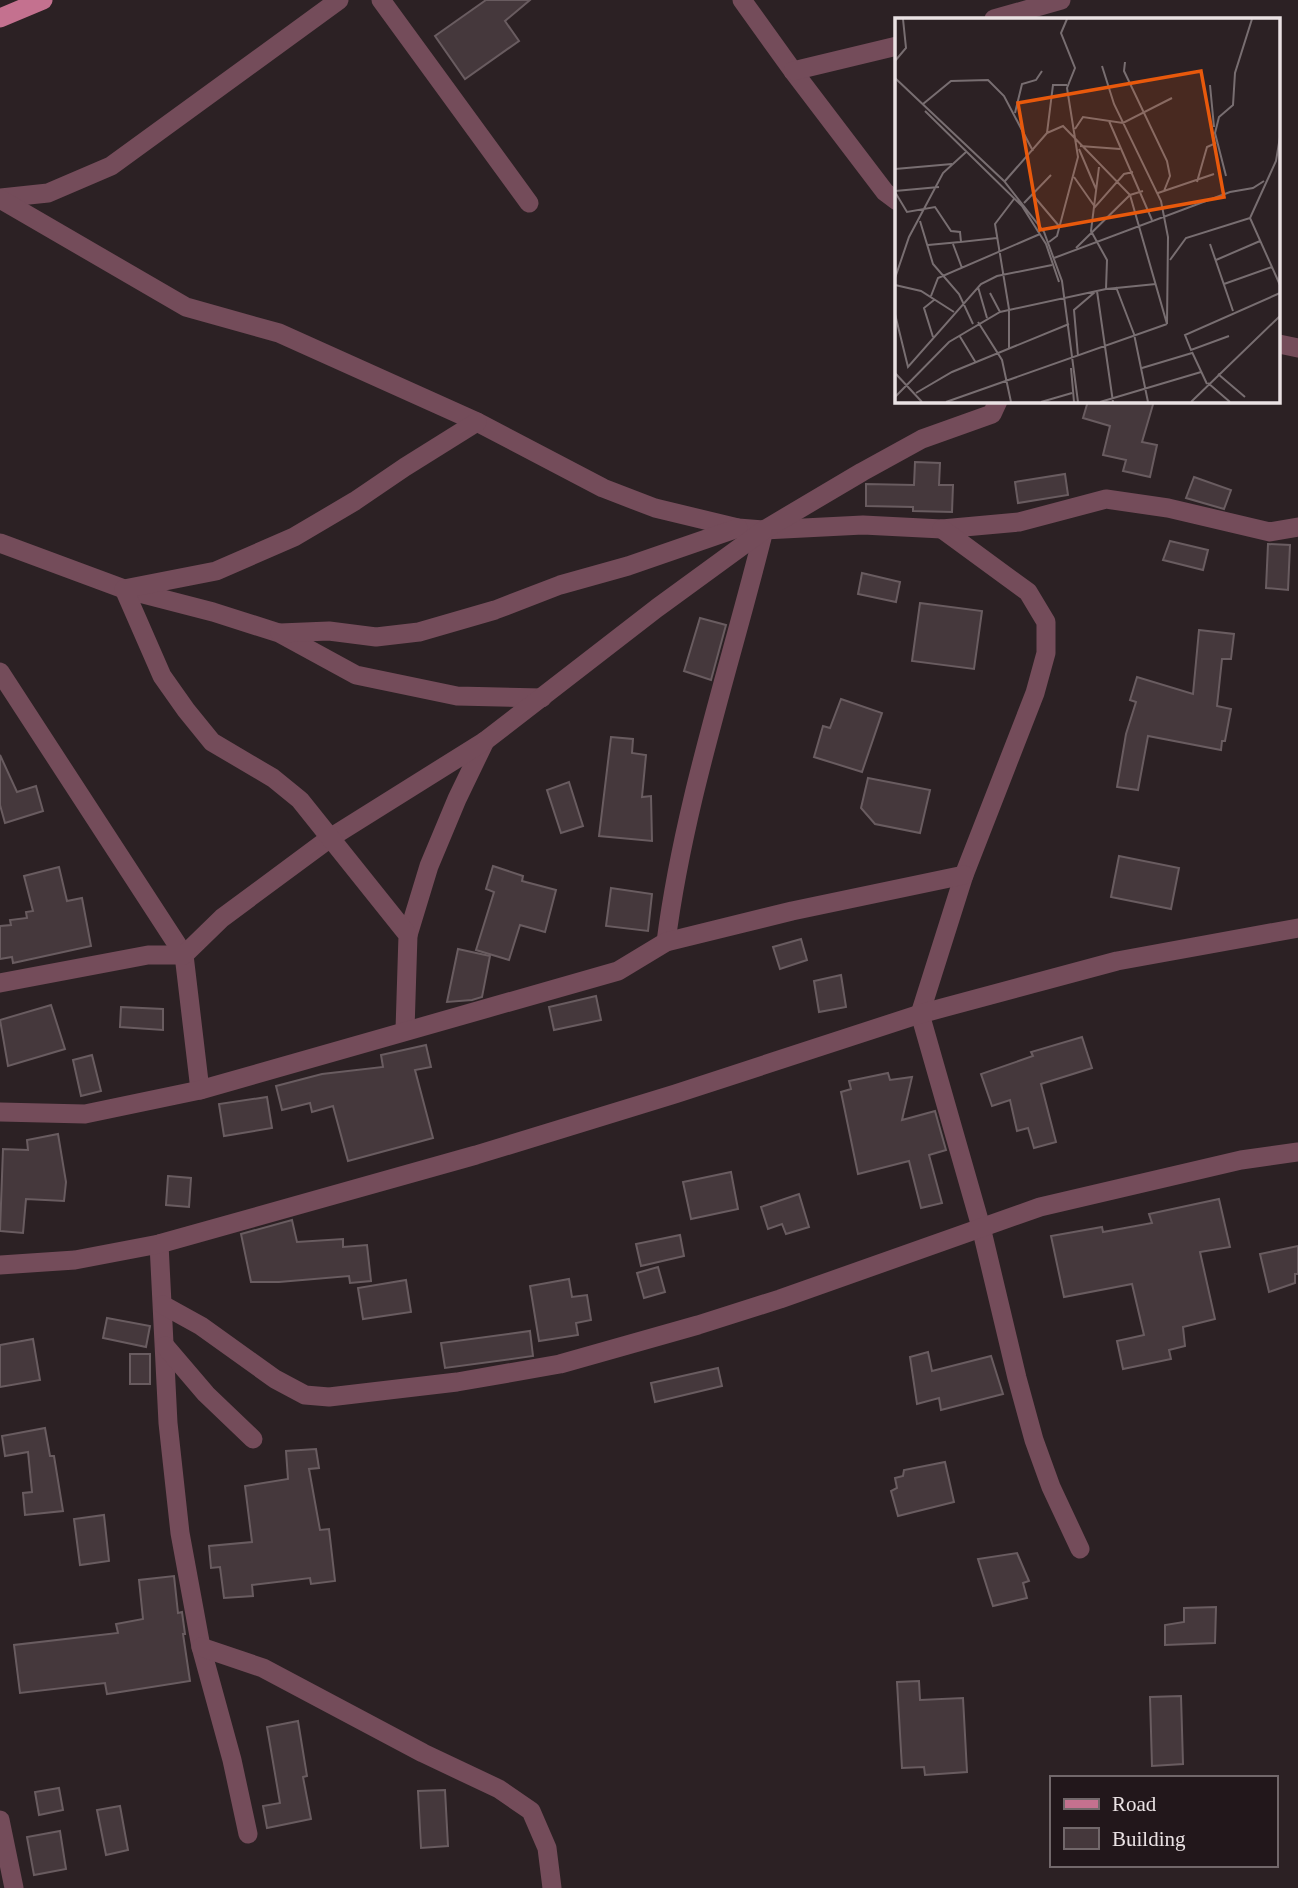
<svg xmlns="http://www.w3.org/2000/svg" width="1298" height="1888" font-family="'Times New Roman',serif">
<rect width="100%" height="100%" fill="#2c2124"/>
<g fill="#45383c" stroke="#695c60" stroke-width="2">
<polygon points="486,0 530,0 505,21 519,41 465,79 435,36"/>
<polygon points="1088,401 1154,401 1142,442 1157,445 1150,477 1123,471 1126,460 1103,455 1110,426 1083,418"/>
<polygon points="915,462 940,463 939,485 953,485 952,512 913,511 913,507 866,506 866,484 914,485"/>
<polygon points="1065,474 1068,495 1018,503 1015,482"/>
<polygon points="1194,477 1231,490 1224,509 1186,498"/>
<polygon points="1170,541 1208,550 1203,570 1163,560"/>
<polygon points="1268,544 1290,545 1288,590 1266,588"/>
<polygon points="862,573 900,582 896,602 858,594"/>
<polygon points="920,603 982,611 974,669 912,661"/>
<polygon points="700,618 726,625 711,680 684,671"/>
<polygon points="1199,630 1234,634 1231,659 1222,659 1217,706 1231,709 1225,741 1222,741 1221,750 1148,736 1138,790 1117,787 1126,734 1136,702 1130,700 1137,677 1193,694"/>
<polygon points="841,699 882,713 862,772 814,757 823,726 830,728"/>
<polygon points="611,737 633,739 632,753 646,755 642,797 651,796 652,841 599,836"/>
<polygon points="0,755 17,792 36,786 43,811 5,823 0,805"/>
<polygon points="868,778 930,790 920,833 875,824 861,808"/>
<polygon points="569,782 583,826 561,833 547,790"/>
<polygon points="1119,856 1179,868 1171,909 1111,897"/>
<polygon points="493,866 523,876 522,881 556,890 545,932 520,925 509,960 476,950 494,892 486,889"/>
<polygon points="59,867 67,901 82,898 91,946 13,963 12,957 0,959 0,926 11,925 10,920 27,918 26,912 33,911 24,876"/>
<polygon points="611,888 652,894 648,931 606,926"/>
<polygon points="801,939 807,960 780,969 773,947"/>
<polygon points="458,949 490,956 482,997 472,1000 447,1002"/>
<polygon points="841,975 846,1007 819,1012 814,981"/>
<polygon points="596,996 601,1020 554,1030 549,1007"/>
<polygon points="51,1005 65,1049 8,1066 0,1020"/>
<polygon points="121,1007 163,1009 163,1030 120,1027"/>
<polygon points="1082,1037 1092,1068 1041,1084 1056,1142 1034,1148 1028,1128 1017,1131 1010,1100 992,1106 981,1074 1033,1056 1031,1052"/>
<polygon points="426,1045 431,1067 415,1070 433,1138 348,1161 333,1106 312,1112 310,1103 282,1110 276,1086 322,1074 383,1067 381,1055"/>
<polygon points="92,1055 101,1091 81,1096 73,1060"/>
<polygon points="888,1073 890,1080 912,1077 902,1120 935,1111 946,1150 929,1155 942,1203 921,1208 909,1161 858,1174 841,1092 851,1089 849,1081"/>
<polygon points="267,1097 272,1128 224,1136 219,1104"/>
<polygon points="58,1134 66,1182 64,1201 26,1199 23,1233 0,1231 3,1149 28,1150 27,1140"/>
<polygon points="731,1172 738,1209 691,1219 683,1182"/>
<polygon points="168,1176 191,1178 189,1207 166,1205"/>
<polygon points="799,1194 809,1227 786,1234 782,1224 768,1229 761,1207"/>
<polygon points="1219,1199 1230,1247 1200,1252 1215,1319 1183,1327 1185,1346 1169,1350 1171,1359 1123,1369 1117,1341 1144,1335 1132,1284 1064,1297 1051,1236 1102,1227 1103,1232 1152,1223 1149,1214"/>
<polygon points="292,1220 297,1242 343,1239 343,1247 367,1245 371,1281 350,1283 349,1276 279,1282 251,1282 241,1234"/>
<polygon points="680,1235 684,1256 641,1266 636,1244"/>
<polygon points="1298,1246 1298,1274 1295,1274 1295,1283 1269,1292 1260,1254"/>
<polygon points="658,1267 665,1292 644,1298 637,1273"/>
<polygon points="569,1279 572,1297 587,1295 591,1320 576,1323 578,1335 539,1341 530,1286"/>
<polygon points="406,1280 411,1312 363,1319 358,1288"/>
<polygon points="107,1318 150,1326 146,1347 103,1338"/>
<polygon points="530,1331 533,1356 445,1368 441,1343"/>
<polygon points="33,1339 40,1380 0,1387 0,1345"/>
<polygon points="928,1352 932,1371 991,1356 1003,1394 941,1410 939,1398 917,1404 910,1357"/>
<rect x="130" y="1354" width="20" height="30"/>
<polygon points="718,1368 722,1386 655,1402 651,1383"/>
<polygon points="45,1428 50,1456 54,1456 63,1511 25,1515 23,1493 32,1492 28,1452 5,1456 2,1436"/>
<polygon points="316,1449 319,1468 309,1469 320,1530 329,1529 335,1581 311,1584 310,1578 252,1585 253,1596 224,1598 220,1567 211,1568 209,1546 252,1542 245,1486 288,1479 286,1451"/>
<polygon points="945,1462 954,1502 898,1516 891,1491 897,1488 895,1478 903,1476 904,1470"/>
<polygon points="104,1515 109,1561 80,1565 74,1519"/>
<polygon points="1017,1553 1029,1581 1023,1583 1027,1598 993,1606 978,1559"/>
<polygon points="174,1576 178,1613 182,1612 185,1634 183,1634 190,1681 107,1694 105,1683 20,1693 14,1645 118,1633 116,1624 143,1619 139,1580"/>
<polygon points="1216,1607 1215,1643 1165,1645 1165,1625 1184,1622 1184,1608"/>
<polygon points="919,1681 920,1700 963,1698 967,1772 925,1775 924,1767 902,1768 897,1682"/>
<polygon points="1181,1696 1183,1764 1152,1766 1150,1697"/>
<polygon points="298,1721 307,1776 303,1777 311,1819 267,1828 263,1806 280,1803 267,1727"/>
<polygon points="59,1788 63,1810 39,1815 35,1792"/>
<polygon points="445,1790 448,1846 421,1848 418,1791"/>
<polygon points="120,1806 128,1850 106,1855 97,1810"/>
<polygon points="60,1831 66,1869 34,1875 27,1837"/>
</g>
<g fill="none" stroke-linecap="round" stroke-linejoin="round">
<g stroke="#744c5a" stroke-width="19">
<polyline points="381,0 529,203"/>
<polyline points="742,0 793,71 885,192 897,201"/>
<polyline points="994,19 1061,0"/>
<polyline points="793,71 897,46"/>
<polyline points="0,198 48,193 111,166 339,0"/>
<polyline points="0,199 186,307 279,333 477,422 603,488 655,508 738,528 764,530 863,525 942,529 1019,522 1106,499 1168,508 1270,532 1298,527"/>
<polyline points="1279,344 1298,348"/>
<polyline points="942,529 1028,592 1046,622 1046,653 1035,693 964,875 920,1014 981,1227 1017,1378 1034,1440 1051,1487 1080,1549"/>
<polyline points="0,543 124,589 213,612 279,633 356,675 457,696 542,698"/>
<polyline points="280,633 329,631 376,637 419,632 495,610 560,585 628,566 738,528"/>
<polyline points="0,672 184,955 200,1090"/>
<polyline points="408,935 429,866 457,799 485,741"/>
<path d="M666 942C684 802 730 667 764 530"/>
<polyline points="0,983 148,955 184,955 222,918 330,838 485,741 657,608 764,530 862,472 922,439 992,414 998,401"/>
<polyline points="405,1030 408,935 300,800 273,778 212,742 186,710 162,676 124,589 216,571 294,537 355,501 405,467 477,422"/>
<polyline points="0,1112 85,1114 200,1090 618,971 666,942 792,911 964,875"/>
<polyline points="159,1244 168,1423 180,1533 201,1647 232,1760 248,1834"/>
<polyline points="0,1265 75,1260 159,1244 476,1155 675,1094 920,1014 1117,961 1298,928"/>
<polyline points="163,1305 201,1326 275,1379 305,1395 329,1397 457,1382 560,1364 698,1325 780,1299 1040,1207 1241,1160 1298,1152"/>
<polyline points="165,1346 206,1394 253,1439"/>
<polyline points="201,1647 263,1668 423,1753 499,1789 531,1811 547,1848 552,1888"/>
<polyline points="0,1820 14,1888"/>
</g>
<polyline stroke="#c4718f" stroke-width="19" points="0,18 43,0"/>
</g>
<g transform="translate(895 18)">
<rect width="385" height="385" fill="#2c2124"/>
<path fill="none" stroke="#786e71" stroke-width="2" d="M0 43 11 30 8 1M230 44 229 53 272 143 275 158 269 173M207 48 219 86 266 183 273 219 272 306M0 60 109 163 149 214 167 263 183 384M315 67 319 109M28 86 56 63 93 62 109 78 138 133M30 93 127 188 151 226 164 264M120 95 127 66 141 62 147 53M214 103 257 202M180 111 188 99 228 105 277 80M152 115 168 108 235 177 272 306M385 119 381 143 355 200 385 267M185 128 225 131M184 131 201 171M204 149 196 213 212 242 211 271M0 151 57 146M331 158 320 115 324 99 338 87 340 55 357 1M179 159 200 189 229 156 238 154M110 163 152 115 158 67H172M302 164 312 129 321 125M0 173 44 169M0 174 12 194 40 189 56 213 65 214 66 224 102 220M263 175 319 156M137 176 164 208M129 185 156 157M25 203 38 246 64 276 78 306M154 224 162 218 183 139 172 70 180 50 166 15 172 1M58 226 67 250M315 226 338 293M33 227 65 224M181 230 235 177 248 173M159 240 335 174 358 170 369 163M275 242 291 220 355 200M321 242 365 223M0 260 14 219 48 155 71 134M329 266 377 249M0 267 26 273 59 294M83 269 92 300M221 269 239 316 253 384M202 273 218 384M95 275 105 294M36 278 43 260 145 216M0 296 13 349 86 266 102 258 157 247M83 304 107 342 116 384M64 317 81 345M334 318 296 332 290 317 385 275M38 319 29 290 39 282M114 332V291L100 206 119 181M297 334 312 366M183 338 179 292 200 274M176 350 179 384M247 350 297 335M0 355 27 384M323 356 350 379M313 365 335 384M21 375 57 354 174 306M0 379 54 324 105 294 211 271 261 266M51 384 272 306M146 384 177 375M205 384 306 354M296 384 385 298"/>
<path fill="#e8590c" fill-opacity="0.15" stroke="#e8590c" stroke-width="3.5" d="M306 53 329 179 145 212 123 85Z"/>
<rect width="385" height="385" fill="none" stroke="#eae2e4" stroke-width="3.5"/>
</g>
<rect x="1050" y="1776" width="228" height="91" fill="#22171b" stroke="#72686b" stroke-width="2"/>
<rect x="1064" y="1799" width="35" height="10" fill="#c4718f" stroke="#72686b" stroke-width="2"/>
<text x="1112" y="1811" font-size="21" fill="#eae2e4">Road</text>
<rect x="1064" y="1828" width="35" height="21" fill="#45383c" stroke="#72686b" stroke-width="2"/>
<text x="1112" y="1846" font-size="21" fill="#eae2e4">Building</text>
</svg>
